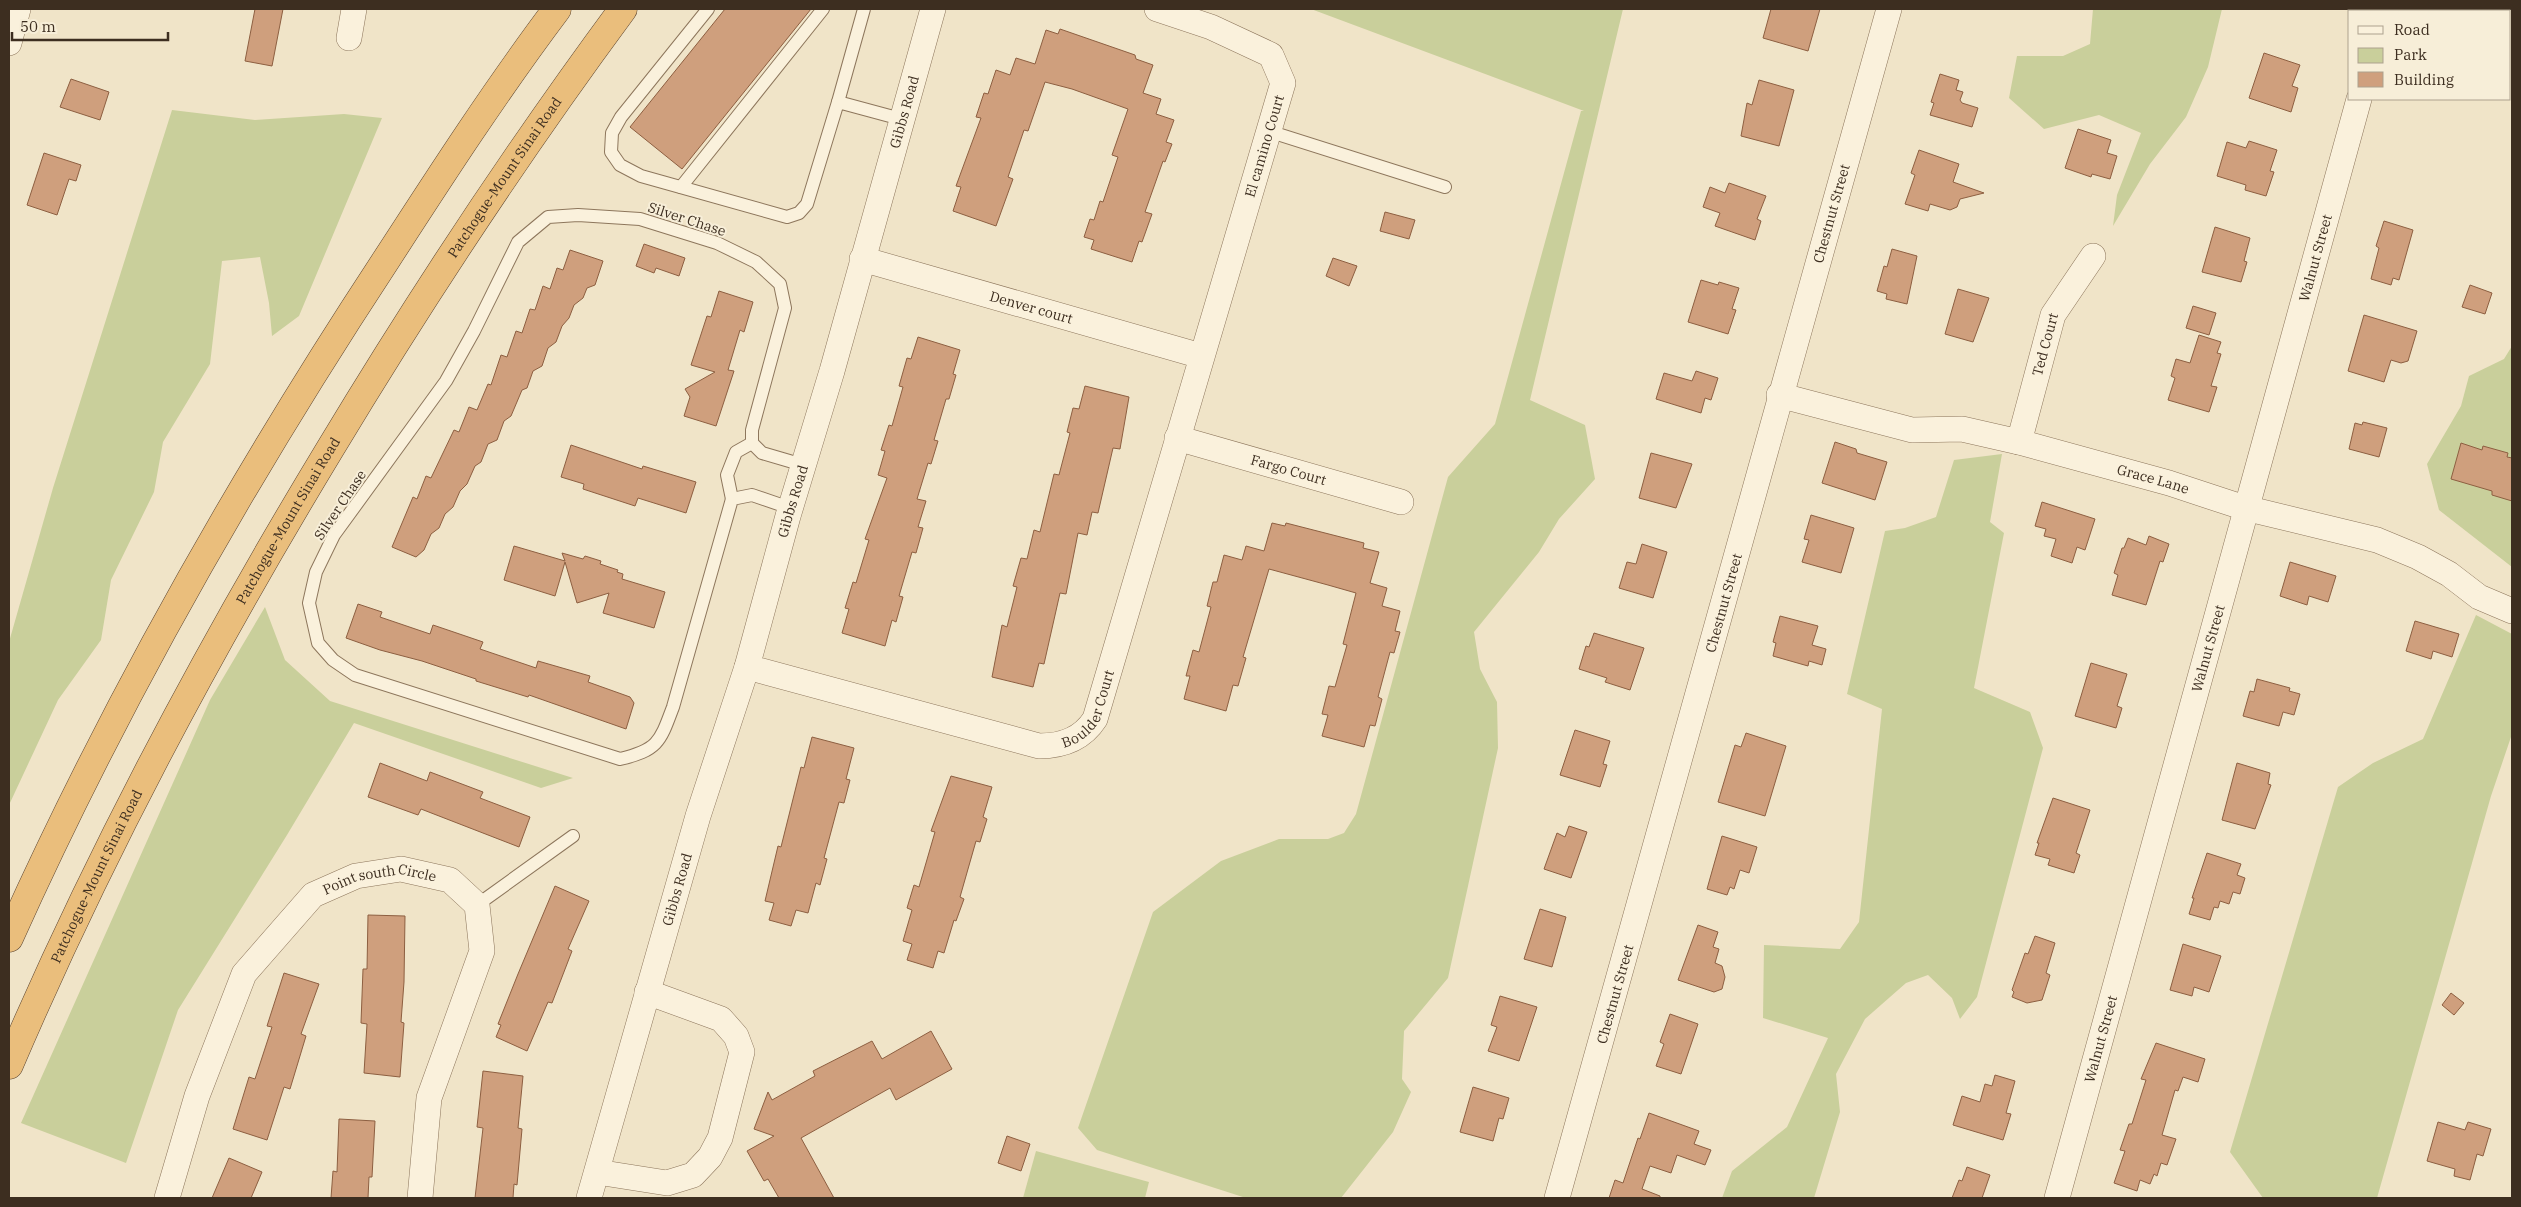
<svg xmlns="http://www.w3.org/2000/svg" width="2521" height="1207" font-family="'IBM Plex Serif',serif">
<rect width="100%" height="100%" fill="#f0e4c8"/>
<g fill="#c9cf9b">
<polygon points="1311,9 1623,9 1530,400 1585,425 1595,479 1559,519 1539,552 1474,632 1480,669 1497,702 1498,748 1448,978 1404,1031 1402,1079 1411,1092 1393,1132 1341,1198 1246,1198 1097,1150 1078,1128 1153,912 1221,861 1279,839 1328,839 1344,833 1356,814 1448,477 1495,424 1581,111 1584,111"/>
<polygon points="2093,9 2222,9 2208,67 2186,117 2150,164 2113,226 2117,195 2141,133 2099,115 2044,129 2009,98 2017,56 2063,56 2090,44"/>
<polygon points="172,110 255,120 344,114 382,118 299,316 272,336 269,303 260,257 222,261 210,364 163,442 154,492 111,580 101,640 58,700 9,805 9,642 53,488"/>
<polygon points="2512,346 2512,567 2439,510 2427,464 2461,406 2469,376 2504,359"/>
<polygon points="2002,454 1990,522 2004,533 1974,688 2030,712 2043,748 1977,997 1960,1019 1952,998 1928,975 1906,983 1865,1019 1836,1074 1840,1112 1814,1198 1722,1198 1732,1171 1787,1127 1828,1038 1763,1018 1764,945 1840,949 1859,922 1882,709 1847,694 1885,531 1905,528 1936,517 1954,460"/>
<polygon points="265,607 285,660 330,701 573,778 541,788 354,723 287,835 178,1010 126,1163 21,1123 210,700"/>
<polygon points="2476,615 2512,634 2512,734 2491,796 2377,1198 2263,1198 2230,1152 2338,787 2373,763 2423,739"/>
<polygon points="1036,1151 1149,1182 1145,1198 1023,1198"/>
</g>
<g fill="#cf9f7d" stroke="#8d5f41">
<polygon points="255,9 283,9 272,66 245,61"/>
<polygon points="725,9 811,9 682,169 630,127"/>
<polygon points="1771,9 1820,9 1808,51 1763,38"/>
<polygon points="1060,29 1135,55 1136,59 1153,65 1143,93 1161,99 1156,114 1174,120 1166,142 1172,144 1165,162 1163,161 1145,212 1152,214 1142,242 1139,241 1132,262 1091,249 1094,240 1084,237 1090,219 1094,220 1100,201 1103,202 1118,157 1112,155 1128,109 1072,89 1045,82 1028,131 1024,130 1008,177 1013,179 996,226 953,211 961,187 956,186 981,118 976,117 984,93 988,94 996,70 1010,75 1016,58 1035,64 1046,30 1058,34"/>
<polygon points="2264,53 2300,65 2292,86 2298,88 2291,112 2249,98"/>
<polygon points="1940,74 1959,80 1956,90 1963,92 1960,100 1962,103 1978,108 1972,127 1930,115 1934,103 1931,102"/>
<polygon points="71,79 109,92 100,120 60,107"/>
<polygon points="1759,80 1794,90 1779,146 1741,136 1747,103 1752,105"/>
<polygon points="2078,129 2111,140 2107,153 2117,156 2110,179 2092,174 2091,177 2065,168"/>
<polygon points="2249,141 2277,150 2270,171 2274,172 2266,196 2245,190 2246,185 2217,176 2227,142 2246,148"/>
<polygon points="1919,150 1959,164 1953,182 1984,193 1960,199 1957,207 1950,210 1930,204 1928,211 1905,204 1915,175 1911,173"/>
<polygon points="44,153 81,165 76,181 69,179 57,215 27,205"/>
<polygon points="1729,183 1766,196 1757,219 1761,221 1755,240 1715,226 1720,213 1703,207 1710,187 1725,193"/>
<polygon points="1385,212 1415,220 1409,239 1380,231"/>
<polygon points="2384,221 2413,230 2399,280 2393,278 2391,285 2371,279 2379,248 2376,246"/>
<polygon points="2215,227 2250,238 2244,261 2247,262 2241,282 2202,272"/>
<polygon points="644,244 685,258 679,276 656,268 654,273 636,266"/>
<polygon points="1892,249 1917,256 1907,304 1886,299 1887,294 1877,291 1884,266 1887,267"/>
<polygon points="570,250 603,261 595,285 587,288 583,298 574,305 569,318 562,326 556,342 548,348 542,366 533,371 527,388 522,390 511,416 504,421 497,440 488,444 481,462 475,466 467,484 460,491 453,507 445,514 439,528 431,534 424,550 416,557 392,547 413,497 417,499 426,476 431,478 454,430 459,432 469,407 477,410 488,384 491,385 501,355 507,357 516,331 522,333 530,309 535,310 543,286 550,289 557,268 563,270"/>
<polygon points="1333,258 1357,266 1349,286 1326,276"/>
<polygon points="1701,280 1718,285 1719,282 1739,288 1732,309 1736,310 1728,334 1688,322"/>
<polygon points="2470,285 2492,293 2485,314 2462,307"/>
<polygon points="1958,289 1989,298 1973,342 1945,334"/>
<polygon points="719,291 753,302 744,332 740,330 728,370 734,371 716,426 684,416 690,397 685,389 715,372 691,365 707,316 711,317"/>
<polygon points="2193,306 2216,313 2209,335 2186,328"/>
<polygon points="2364,315 2417,331 2408,361 2401,363 2391,360 2384,382 2348,371"/>
<polygon points="2199,335 2221,342 2217,353 2221,354 2211,386 2217,387 2209,412 2168,400 2175,378 2171,376 2176,359 2190,363"/>
<polygon points="918,337 960,350 953,374 956,375 949,399 946,399 934,440 938,441 931,464 928,463 917,499 926,501 918,527 923,528 916,553 912,552 899,596 903,597 896,622 892,620 885,646 842,633 849,609 845,608 853,582 856,583 869,540 865,539 887,478 878,475 885,451 881,450 889,425 892,426 903,387 899,386 907,358 911,359"/>
<polygon points="1696,371 1718,378 1711,400 1705,398 1701,413 1656,399 1664,373 1692,381"/>
<polygon points="1085,386 1129,397 1120,449 1113,448 1098,513 1092,512 1087,535 1078,533 1066,594 1060,593 1044,664 1039,663 1033,687 992,677 1002,625 1007,627 1017,587 1013,586 1021,558 1027,559 1034,530 1040,532 1054,474 1059,475 1070,433 1067,432 1073,408 1079,409"/>
<polygon points="2363,422 2387,428 2379,457 2349,449 2355,423 2362,425"/>
<polygon points="1835,442 1856,449 1857,453 1887,462 1875,500 1822,483"/>
<polygon points="2461,443 2482,450 2483,446 2508,453 2507,457 2512,458 2512,501 2492,495 2492,491 2451,479"/>
<polygon points="571,445 642,469 643,466 696,482 686,513 638,498 635,506 583,489 584,484 561,477"/>
<polygon points="1651,453 1692,464 1676,508 1639,498"/>
<polygon points="2042,502 2095,519 2085,550 2077,547 2072,563 2051,556 2056,539 2044,536 2046,529 2035,526"/>
<polygon points="1811,515 1854,528 1841,573 1802,562 1809,540 1804,539"/>
<polygon points="1272,523 1285,526 1286,523 1364,543 1363,548 1379,552 1370,583 1387,588 1382,606 1400,611 1395,631 1400,632 1394,653 1390,652 1378,697 1382,699 1375,726 1370,725 1364,747 1322,736 1328,715 1322,714 1329,686 1335,687 1347,645 1343,644 1356,593 1328,585 1269,569 1243,657 1246,658 1238,686 1233,685 1226,711 1184,699 1190,676 1186,676 1193,650 1199,652 1211,607 1207,606 1213,582 1217,582 1224,555 1242,560 1246,546 1264,551"/>
<polygon points="2149,536 2169,544 2163,562 2160,561 2146,605 2112,595 2118,575 2114,573 2122,548 2124,548 2128,538 2146,545"/>
<polygon points="1642,544 1667,552 1653,598 1619,588 1627,562 1636,564"/>
<polygon points="514,546 565,561 562,553 583,559 585,556 601,561 600,564 618,570 617,572 623,574 622,579 665,592 654,628 603,613 609,593 577,603 565,562 555,596 504,580"/>
<polygon points="2290,562 2336,576 2328,602 2309,596 2307,605 2280,596"/>
<polygon points="358,604 382,612 380,617 430,634 433,625 483,642 480,649 536,668 538,661 590,676 588,682 630,697 634,703 626,729 529,695 528,697 476,681 476,679 422,661 380,650 346,638"/>
<polygon points="1780,616 1818,626 1812,645 1826,649 1822,665 1809,661 1808,666 1773,656 1776,643 1773,642"/>
<polygon points="2415,621 2459,634 2452,657 2433,651 2431,659 2406,651"/>
<polygon points="1594,633 1644,648 1630,690 1605,682 1607,678 1579,669 1586,646 1589,647"/>
<polygon points="2091,663 2127,674 2117,706 2122,708 2116,728 2075,716"/>
<polygon points="2257,679 2290,688 2289,691 2300,694 2294,715 2283,712 2279,726 2243,716 2250,691 2254,692"/>
<polygon points="1575,730 1610,741 1603,764 1607,765 1600,787 1560,775"/>
<polygon points="1746,733 1786,746 1765,816 1718,802 1735,745 1741,747"/>
<polygon points="812,737 854,748 846,779 850,780 844,803 839,802 824,858 827,859 820,885 816,883 808,913 796,910 791,926 769,920 774,903 765,901 778,846 781,847 801,767 804,768"/>
<polygon points="380,763 427,781 430,772 483,792 480,798 530,817 519,847 421,809 418,815 368,797"/>
<polygon points="2237,763 2270,773 2268,784 2271,785 2255,829 2222,820"/>
<polygon points="951,776 992,787 983,817 987,819 980,842 976,841 960,897 964,899 956,921 954,920 944,953 938,951 933,968 907,960 912,944 903,941 912,910 907,908 914,885 919,887 935,832 931,831"/>
<polygon points="2053,798 2090,810 2076,853 2080,855 2074,873 2048,865 2050,859 2035,855 2039,843 2037,843"/>
<polygon points="1569,826 1587,832 1571,878 1544,869 1557,833 1565,837"/>
<polygon points="1722,836 1757,847 1749,873 1740,870 1734,889 1730,887 1727,895 1707,889"/>
<polygon points="2207,853 2241,864 2237,875 2245,878 2240,894 2233,892 2229,904 2220,901 2218,908 2214,907 2210,920 2189,914 2194,898 2192,898"/>
<polygon points="555,886 589,901 568,949 572,951 552,1003 548,1002 527,1051 496,1037 501,1025 498,1024 518,974"/>
<polygon points="1540,909 1566,917 1552,967 1524,959"/>
<polygon points="368,915 405,916 404,982 401,1022 404,1023 400,1077 364,1073 367,1024 361,1023 363,969 367,969"/>
<polygon points="1698,925 1718,932 1713,947 1719,949 1715,963 1722,966 1725,977 1722,989 1714,992 1678,980"/>
<polygon points="2035,936 2055,943 2046,973 2050,975 2042,1000 2027,1003 2012,997 2014,992 2012,990 2025,953 2028,954"/>
<polygon points="2183,944 2221,956 2209,992 2194,987 2192,996 2170,990"/>
<polygon points="284,973 319,984 301,1034 306,1036 290,1089 284,1087 267,1140 233,1129 249,1077 255,1079 272,1027 267,1026"/>
<polygon points="2451,993 2464,1003 2454,1015 2442,1005"/>
<polygon points="1500,996 1537,1007 1519,1061 1488,1051 1497,1027 1491,1025"/>
<polygon points="1670,1014 1698,1024 1681,1074 1656,1066 1664,1044 1660,1042"/>
<polygon points="931,1031 952,1069 896,1100 890,1088 801,1138 834,1198 779,1198 768,1179 764,1181 747,1151 774,1136 754,1129 768,1092 772,1100 815,1076 813,1071 872,1041 882,1059"/>
<polygon points="2156,1043 2205,1059 2198,1082 2183,1077 2178,1091 2175,1090 2162,1135 2176,1139 2167,1165 2161,1163 2157,1176 2154,1174 2150,1184 2140,1180 2137,1191 2114,1183 2125,1151 2120,1150 2129,1124 2132,1124 2146,1080 2141,1079"/>
<polygon points="483,1071 523,1076 518,1128 522,1129 517,1185 514,1184 513,1198 475,1198 483,1128 477,1127"/>
<polygon points="1995,1075 2015,1081 2006,1113 2011,1114 2003,1140 1953,1125 1962,1096 1980,1102 1985,1084 1992,1086"/>
<polygon points="1473,1087 1509,1098 1503,1119 1499,1118 1493,1141 1460,1132"/>
<polygon points="1649,1113 1699,1131 1694,1144 1711,1150 1705,1165 1677,1155 1671,1173 1650,1166 1642,1189 1660,1196 1660,1198 1609,1198 1615,1180 1623,1183 1638,1138 1640,1139"/>
<polygon points="339,1119 375,1121 372,1177 369,1177 368,1198 331,1198 333,1171 337,1172"/>
<polygon points="2438,1122 2465,1130 2468,1122 2491,1129 2483,1156 2477,1154 2470,1180 2454,1176 2455,1169 2427,1161"/>
<polygon points="1007,1136 1030,1144 1021,1171 998,1163"/>
<polygon points="229,1158 262,1172 251,1198 212,1198"/>
<polygon points="1967,1167 1990,1175 1982,1198 1952,1198 1959,1180 1962,1181"/>
</g>
<g fill="none" stroke-linecap="round" stroke-linejoin="round">
<g stroke="#8d765c" stroke-width="14">
<g id="service">
<polyline points="708,9 621,117 612,133 611,152 620,165 641,176 787,217 799,213 807,204 838,102 901,119"/>
<polyline points="838,102 864,9"/>
<polyline points="1268,131 1445,187"/>
<polyline points="681,187 823,9"/>
<polyline points="732,499 727,475 736,452 752,443"/>
<path d="M790 508 752 495 732 499 673 707C660 742 658 750 620 759L355 675 333 660 318 643 309 603 316 572 334 535 446 381 474 331 518 242 548 217 578 215 640 219 717 243 756 262 780 284 785 308 752 430V443L762 453 803 465"/>
<polyline points="477,905 573,836"/>
</g>
</g>
<g stroke="#8d765c" stroke-width="26">
<g id="minor">
<polyline points="2383,11 2384,9"/>
<polyline points="349,38 354,9"/>
<polyline points="9,43 18,9"/>
<path id="s1" d="M862 259 1201 356"/>
<path id="s2" d="M1779 395 1912 430 1962 429 2019 442 2169 483 2245 508 2377 540 2418 557 2449 574 2479 597 2512 611"/>
<path id="s3" d="M1177 438 1401 502"/>
<path id="s4" d="M2019 442 2053 315 2093 256"/>
<path id="s5" d="M747 667 1039 746C1063 746 1082 739 1095 719L1283 83 1271 55 1211 27 1157 9"/>
<polyline points="597,1172 667,1183 693,1175 710,1157 720,1138 742,1052 736,1036 721,1019 647,992"/>
<path id="s6" d="M167 1198 197 1096 244 974 313 895 356 876 401 869 450 880 477 905 482 951 429 1098 420 1198"/>
<path id="s7" d="M589 1198 698 816 747 667 788 516 832 371 933 9"/>
<path id="s8" d="M1557 1198C1671 803 1776 405 1889 9"/>
<path id="s9" d="M2057 1198 2359 99"/>
</g>
</g>
<g stroke="#5b4430" stroke-width="29">
<g id="trunk">
<path d="M9 938C115 702 244 476 386 260 441 175 496 90 557 9"/>
<path id="s10" d="M9 1065C100 852 210 647 330 449 421 298 518 151 623 9"/>
</g>
</g>
<use href="#service" stroke="#faf1dc" stroke-width="12"/>
<use href="#minor" stroke="#faf1dc" stroke-width="25"/>
<use href="#trunk" stroke="#eabe7c" stroke-width="28"/>
</g>
<g text-anchor="middle" stroke-width="4" stroke-linejoin="round" paint-order="stroke">
<g font-size="14" fill="#3d2e20" stroke="#f7eed8">
<text dy="5" stroke="none"><textPath href="#s7" startOffset="1131">Gibbs Road</textPath></text>
<text dy="5" stroke="none"><textPath href="#s5" startOffset="965">El camino Court</textPath></text>
<text dy="5" stroke="none"><textPath href="#s10" startOffset="1018">Patchogue-Mount Sinai Road</textPath></text>
<text dy="5" stroke="none"><textPath href="#s8" startOffset="1022">Chestnut Street</textPath></text>
<text transform="translate(687 219) rotate(18)" y="5">Silver Chase</text>
<text dy="5" stroke="none"><textPath href="#s9" startOffset="975">Walnut Street</textPath></text>
<text dy="5" stroke="none"><textPath href="#s1" startOffset="176">Denver court</textPath></text>
<text dy="5" stroke="none"><textPath href="#s4" startOffset="101">Ted Court</textPath></text>
<text dy="5" stroke="none"><textPath href="#s3" startOffset="116">Fargo Court</textPath></text>
<text dy="5" stroke="none"><textPath href="#s2" startOffset="385">Grace Lane</textPath></text>
<text dy="5" stroke="none"><textPath href="#s7" startOffset="726">Gibbs Road</textPath></text>
<text transform="translate(340 505) rotate(-56)" y="5">Silver Chase</text>
<text dy="5" stroke="none"><textPath href="#s10" startOffset="612">Patchogue-Mount Sinai Road</textPath></text>
<text dy="5" stroke="none"><textPath href="#s8" startOffset="618">Chestnut Street</textPath></text>
<text dy="5" stroke="none"><textPath href="#s9" startOffset="570">Walnut Street</textPath></text>
<text dy="5" stroke="none"><textPath href="#s5" startOffset="372">Boulder Court</textPath></text>
<text dy="5" stroke="none"><textPath href="#s10" startOffset="208">Patchogue-Mount Sinai Road</textPath></text>
<text dy="5" stroke="none"><textPath href="#s6" startOffset="412">Point south Circle</textPath></text>
<text dy="5" stroke="none"><textPath href="#s7" startOffset="321">Gibbs Road</textPath></text>
<text dy="5" stroke="none"><textPath href="#s8" startOffset="212">Chestnut Street</textPath></text>
<text dy="5" stroke="none"><textPath href="#s9" startOffset="165">Walnut Street</textPath></text>
</g>
</g>
<rect width="2521" height="1207" fill="none" stroke="#3d2e20" stroke-width="20"/>
<rect x="2348" y="10" width="162" height="90" fill="#f7eed8" stroke="#ada18e"/>
<rect x="2358" y="26" width="25" height="8" fill="#faf1dc" stroke="#ada18e"/>
<text x="2394" y="35" font-size="15" fill="#3d2e20">Road</text>
<rect x="2358" y="48" width="25" height="15" fill="#c9cf9b" stroke="#ada18e"/>
<text x="2394" y="60" font-size="15" fill="#3d2e20">Park</text>
<rect x="2358" y="72" width="25" height="15" fill="#cf9f7d" stroke="#ada18e"/>
<text x="2394" y="85" font-size="15" fill="#3d2e20">Building</text>
<path d="M12 32v8h156v-8" fill="none" stroke="#3d2e20" stroke-width="2.5"/>
<text x="20" y="32" font-size="15" fill="#3d2e20" stroke="#f7eed8" stroke-width="4" paint-order="stroke">50 m</text>
</svg>
